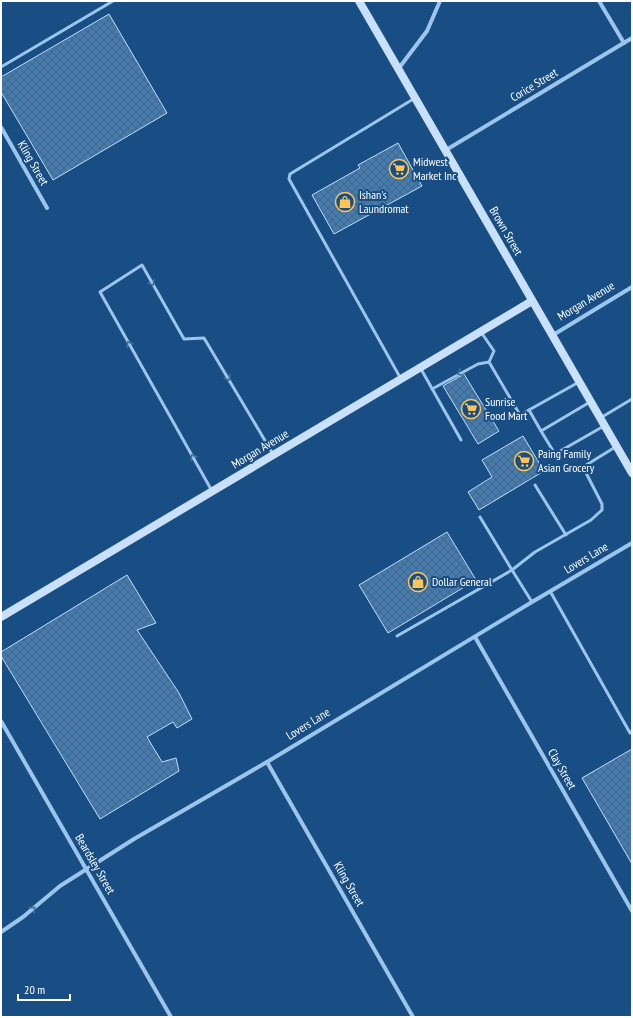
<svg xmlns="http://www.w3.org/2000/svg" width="633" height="1018" font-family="'PT Sans Narrow',sans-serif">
<defs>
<pattern id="building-cross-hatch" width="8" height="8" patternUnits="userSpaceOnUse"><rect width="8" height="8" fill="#447baf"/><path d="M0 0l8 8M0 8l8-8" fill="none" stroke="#48647e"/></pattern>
</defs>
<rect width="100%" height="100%" fill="#184e84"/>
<g fill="url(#building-cross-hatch)" stroke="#c1def9">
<polygon points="109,14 167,113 53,180 1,92 1,77"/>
<polygon points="398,143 422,186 334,234 312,195 360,168 358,165"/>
<polygon points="464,374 499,431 478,444 443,386"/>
<polygon points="523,436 544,471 479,510 468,492 492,477 482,460"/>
<polygon points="447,532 476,580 388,633 359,585"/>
<polygon points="127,575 156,623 137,630 179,693 192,719 177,728 173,722 147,737 162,762 176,758 179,771 100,819 1,656 1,652"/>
<polygon points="632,749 632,864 582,778"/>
</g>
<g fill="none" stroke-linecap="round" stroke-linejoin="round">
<g stroke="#9cc5ec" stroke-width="3">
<polyline points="1,67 113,1"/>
<polyline points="481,332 494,351 489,362 520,415 579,382"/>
<polyline points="421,369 461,440"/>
<polyline points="401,379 289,179 290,174 415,98"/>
<polyline points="432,389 478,364 489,362"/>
<polyline points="590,402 541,431 555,454 604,426"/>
<polyline points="529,410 541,431"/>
<polyline points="602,417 632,399"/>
<polyline points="535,485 566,535"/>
<polyline points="212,491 100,292 142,265 184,339 204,338 273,454"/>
<polyline points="550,591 630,733 632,731"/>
<polyline points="532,602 512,570 535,552 591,520 602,510 602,504 583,467 617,446"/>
<polyline points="397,636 512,570 480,517"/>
</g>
<g stroke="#9cc5ec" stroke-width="4">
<polyline points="599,1 624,43"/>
<polyline points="399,68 427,31 440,1"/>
<polyline points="1,127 47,208"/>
<polyline points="446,150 632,38"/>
<polyline points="553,335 632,287"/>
<polyline points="475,637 632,911"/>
<polyline points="1,721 171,1017"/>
<polyline points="267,762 413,1017"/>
<polyline points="1,932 23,917 60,886 134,839 267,762 532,602 632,543"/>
</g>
<g stroke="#c8e0f9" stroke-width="8">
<polyline points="359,1 632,473"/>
<polyline points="1,617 532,301"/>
</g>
</g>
<defs><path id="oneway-chevron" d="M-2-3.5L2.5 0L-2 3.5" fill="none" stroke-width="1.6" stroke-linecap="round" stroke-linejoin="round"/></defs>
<g stroke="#4072a3">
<use href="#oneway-chevron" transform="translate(152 283) rotate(60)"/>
<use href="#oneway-chevron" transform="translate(129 344) rotate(-120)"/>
<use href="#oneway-chevron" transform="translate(460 373) rotate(151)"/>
<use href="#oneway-chevron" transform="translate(228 378) rotate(59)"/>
<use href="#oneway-chevron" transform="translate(193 457) rotate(-120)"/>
<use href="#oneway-chevron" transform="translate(33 909) rotate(-41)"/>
</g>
<defs>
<g id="supermarket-ring" transform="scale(1)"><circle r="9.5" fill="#184e84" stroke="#ffc457" stroke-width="1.5"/><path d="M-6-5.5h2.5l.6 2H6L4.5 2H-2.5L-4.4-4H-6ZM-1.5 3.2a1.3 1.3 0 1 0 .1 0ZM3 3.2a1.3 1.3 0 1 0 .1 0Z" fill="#ffc457"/></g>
<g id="shop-ring" transform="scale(1)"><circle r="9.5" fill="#184e84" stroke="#ffc457" stroke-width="1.5"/><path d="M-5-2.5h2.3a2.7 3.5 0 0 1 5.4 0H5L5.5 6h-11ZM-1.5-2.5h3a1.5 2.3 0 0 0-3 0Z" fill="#ffc457"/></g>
</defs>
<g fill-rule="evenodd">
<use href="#supermarket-ring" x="399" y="169"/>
<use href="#shop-ring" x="345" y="202"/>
<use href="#supermarket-ring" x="471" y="409"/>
<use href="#supermarket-ring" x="524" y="461"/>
<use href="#shop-ring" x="418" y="582"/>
</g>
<g text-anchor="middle" stroke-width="4" stroke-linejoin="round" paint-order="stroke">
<g font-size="12" fill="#fff" stroke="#184e84">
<text transform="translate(534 85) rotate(-31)" y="4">Corice Street</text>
<text transform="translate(33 163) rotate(60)" y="4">Kling Street</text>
<text transform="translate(506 231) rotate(60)" y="4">Brown Street</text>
<text transform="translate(586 301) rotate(-31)" y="4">Morgan Avenue</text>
<text transform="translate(260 449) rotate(-31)" y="4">Morgan Avenue</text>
<text transform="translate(586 558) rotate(-31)" y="4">Lovers Lane</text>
<text transform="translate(308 724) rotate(-32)" y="4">Lovers Lane</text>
<text transform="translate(562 769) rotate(60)" y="4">Clay Street</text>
<text transform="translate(95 864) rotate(60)" y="4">Beardsley Street</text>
<text transform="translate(349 884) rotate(60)" y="4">Kling Street</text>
</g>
<g font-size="12" fill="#fff" stroke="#184e84" text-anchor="start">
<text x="413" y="166">Midwest<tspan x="413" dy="14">Market Inc</tspan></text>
<text x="359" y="199">Ishan's<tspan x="359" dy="14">Laundromat</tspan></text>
<text x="485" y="406">Sunrise<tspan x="485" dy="14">Food Mart</tspan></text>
<text x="538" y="458">Paing Family<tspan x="538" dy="14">Asian Grocery</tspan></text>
<text x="432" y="586">Dollar General</text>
</g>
</g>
<rect width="633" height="1018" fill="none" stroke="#ffffff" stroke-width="4"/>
<path d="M18 994v6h52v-6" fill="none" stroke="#ffffff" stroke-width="2"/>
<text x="24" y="994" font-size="12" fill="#ffffff" stroke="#184e84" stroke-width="3" paint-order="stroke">20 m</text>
</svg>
